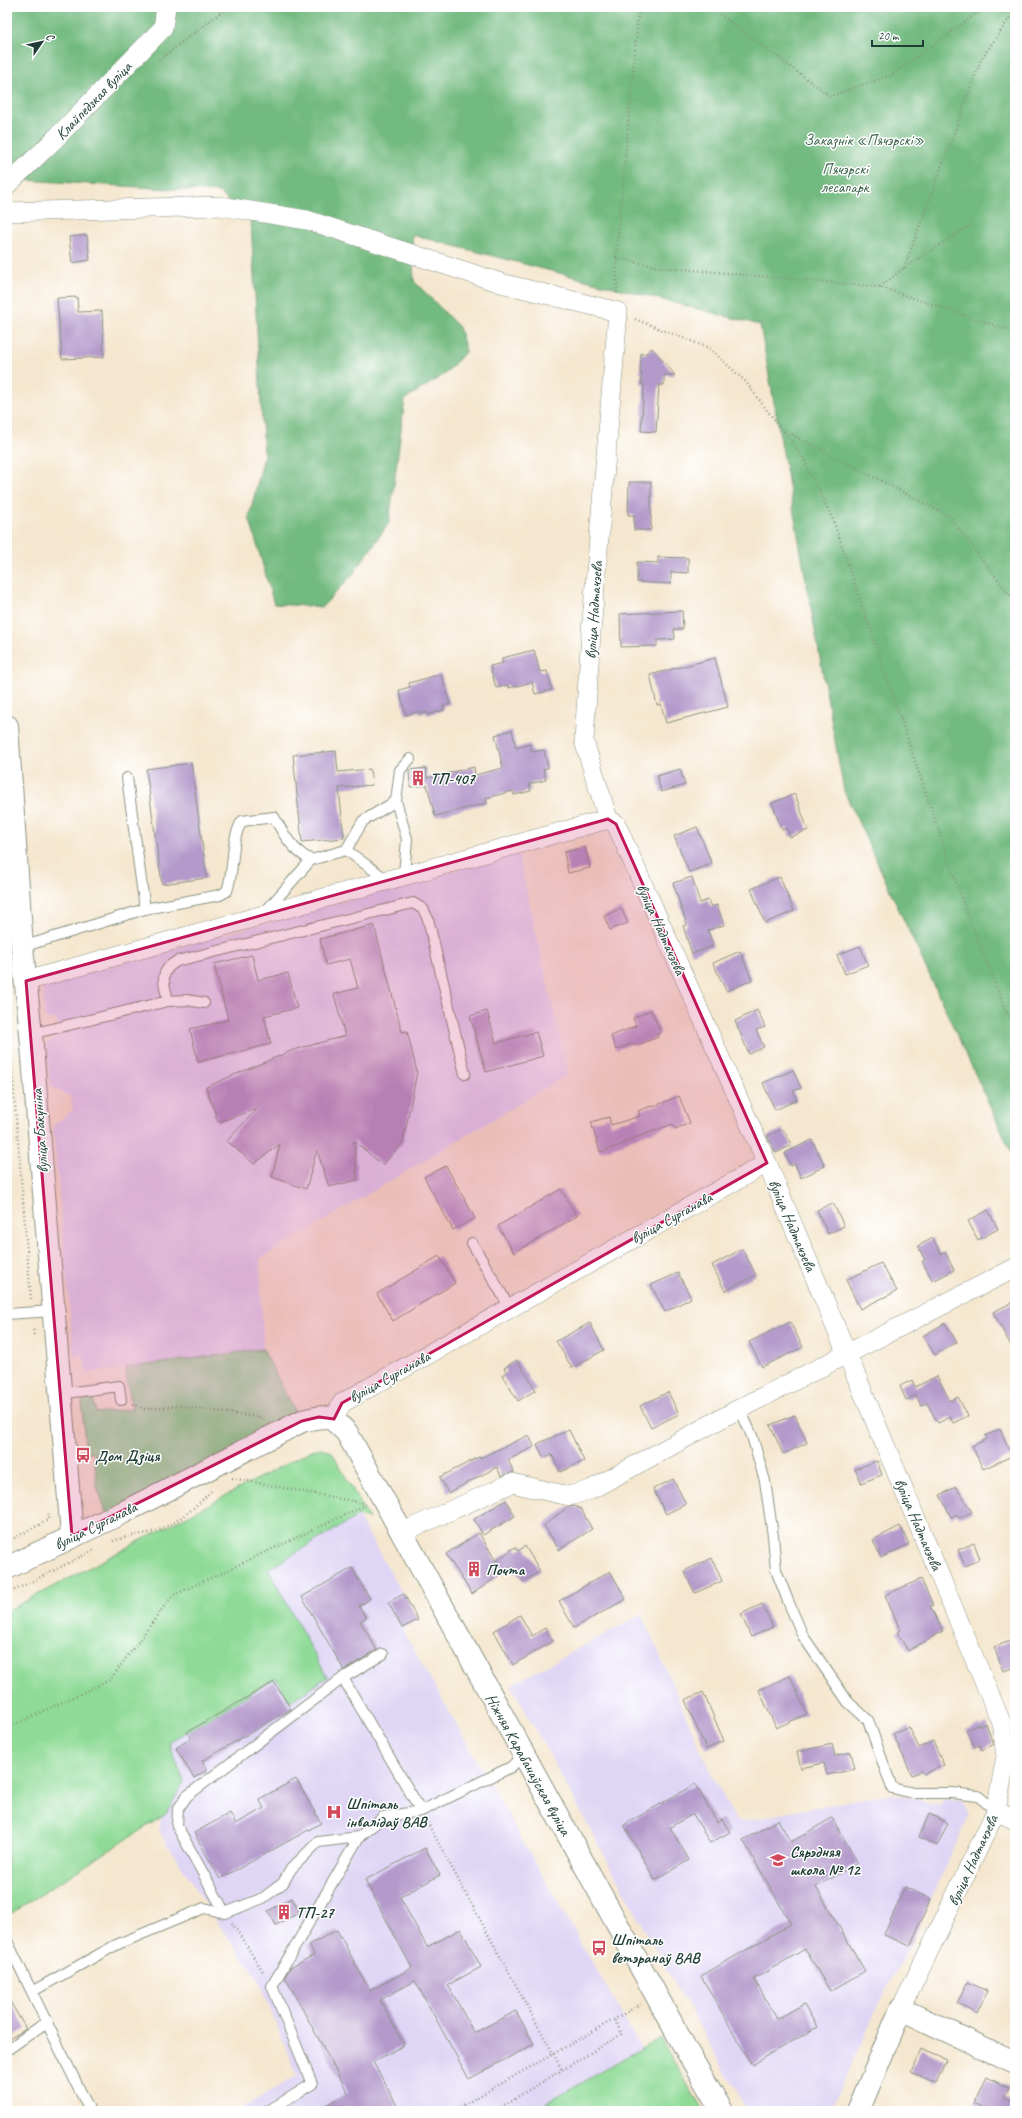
<svg xmlns="http://www.w3.org/2000/svg" width="1022" height="2118" font-family="Caveat,sans-serif">
<rect width="100%" height="100%" fill="#fff"/>
<filter id="ink" filterUnits="userSpaceOnUse"><feTurbulence type="fractalNoise" baseFrequency=".025" numOctaves="2"/><feDisplacementMap in="SourceGraphic" scale="8" xChannelSelector="R" yChannelSelector="G"/><feConvolveMatrix kernelMatrix="1 2 1 2 8 2 1 2 1" color-interpolation-filters="sRGB"/></filter>
<filter id="wash" filterUnits="userSpaceOnUse"><feTurbulence type="fractalNoise" baseFrequency=".012" numOctaves="4" result="noise"/><feDisplacementMap in="SourceGraphic" scale="16" xChannelSelector="R" yChannelSelector="G"/><feGaussianBlur stdDeviation="0.9" result="paint"/><feColorMatrix in="noise" values="0 0 0 0 0 0 0 0 0 0 0 0 0 0 0 0 0 1.4 0 .05"/><feComposite in="paint" operator="in"/></filter>
<g filter="url(#wash)">
<rect width="100%" height="100%" fill="#f5e7cf"/>
<g fill="#dfd5f5">
<polygon points="518,853 568,1074 260,1259 263,1349 86,1373 83,1355 74,1356 53,1126 73,1110 71,1097 50,1086 46,1045 60,1035 56,1019 45,1019 42,985"/>
<polygon points="358,1516 418,1620 402,1629 641,2048 533,2111 237,2111 297,2076 258,1979 223,1931 159,1831 164,1792 138,1743 311,1648 267,1569"/>
<polygon points="642,1614 711,1774 737,1822 891,1793 939,1805 944,1798 962,1800 969,1814 910,1946 883,1995 830,2111 748,2111 666,1968 511,1685"/>
</g>
<g fill="#8eda96" stroke="#568c65">
<polygon points="263,1349 296,1414 108,1518 97,1487 94,1453 87,1452 85,1447 82,1402 85,1398 93,1397 96,1413 132,1409 125,1368"/>
<polygon points="321,1448 332,1452 369,1519 358,1516 268,1569 327,1677 290,1702 276,1678 169,1742 184,1782 166,1814 7,1916 7,1611 312,1450"/>
<polygon points="660,2038 703,2111 533,2111"/>
</g>
<polygon fill="#72ba7f" stroke="#487c5a" points="7,7 1015,7 1015,1160 844,791 760,325 412,235 414,281 459,327 466,351 445,374 405,399 389,523 353,574 322,607 274,604 249,517 264,457 251,222 219,192 7,179"/>
<g id="blocks">
<g fill="#b49acb">
<polygon points="87,235 90,260 72,263 69,237"/>
<polygon points="77,297 78,312 102,311 104,357 62,359 57,298"/>
<polygon points="652,348 675,375 664,375 664,385 659,385 656,432 641,431 644,384 641,384 642,373 640,373 641,353 645,354"/>
<polygon points="629,482 651,482 651,530 634,530 634,515 628,515"/>
<polygon points="658,557 688,558 688,573 671,572 671,584 637,582 637,562 658,563"/>
<polygon points="682,611 683,629 674,629 675,639 657,640 657,646 621,647 620,614"/>
<polygon points="534,650 540,672 547,671 552,690 535,694 532,682 509,688 508,685 496,688 490,666 503,663 502,658"/>
<polygon points="715,658 728,707 666,723 661,704 657,705 650,675"/>
<polygon points="441,674 450,704 443,706 444,710 427,715 427,712 420,714 420,711 406,715 399,690 410,687 409,683"/>
<polygon points="512,730 516,748 530,744 532,752 544,750 548,768 543,769 546,780 529,784 531,791 514,795 513,791 486,798 487,803 435,816 427,785 410,787 409,770 426,768 427,778 474,767 475,775 503,768 495,735"/>
<polygon points="336,751 338,772 370,769 372,785 339,788 344,838 302,842 293,755"/>
<polygon points="191,763 207,878 162,884 146,769"/>
<polygon points="680,769 685,785 661,792 657,776"/>
<polygon points="795,794 808,830 790,837 787,828 782,830 772,803"/>
<polygon points="697,827 712,864 689,872 674,836"/>
<polygon points="585,847 590,868 568,873 564,852"/>
<polygon points="692,877 700,903 708,900 711,907 717,905 724,925 708,930 713,946 692,954 683,926 687,925 673,883"/>
<polygon points="780,877 794,911 765,923 751,889"/>
<polygon points="621,908 628,923 610,930 604,916"/>
<polygon points="374,925 402,1032 407,1031 417,1072 403,1142 383,1165 354,1141 357,1180 329,1187 317,1150 306,1189 272,1177 280,1144 254,1164 227,1141 257,1109 218,1122 206,1087 293,1050 345,1036 334,994 358,988 350,959 326,965 320,939"/>
<polygon points="860,946 868,965 845,974 837,955"/>
<polygon points="740,951 752,980 726,991 713,963"/>
<polygon points="252,955 258,980 288,973 297,1008 264,1016 271,1044 198,1062 190,1029 228,1020 214,964"/>
<polygon points="651,1010 661,1033 657,1034 658,1037 635,1046 634,1043 616,1050 611,1036 636,1026 633,1018"/>
<polygon points="757,1010 765,1027 756,1030 764,1047 749,1054 735,1021"/>
<polygon points="487,1011 496,1043 536,1032 543,1056 486,1072 470,1016"/>
<polygon points="793,1070 801,1088 793,1091 797,1100 775,1110 763,1083"/>
<polygon points="679,1096 690,1123 675,1129 673,1124 624,1142 624,1144 600,1152 591,1122 609,1117 611,1125 640,1116 638,1111 651,1106 652,1107"/>
<polygon points="783,1129 792,1145 776,1153 767,1136"/>
<polygon points="812,1140 825,1166 801,1178 795,1164 791,1166 785,1153"/>
<polygon points="446,1166 475,1218 453,1230 424,1177"/>
<polygon points="561,1189 577,1216 514,1253 498,1226"/>
<polygon points="833,1203 844,1226 828,1234 817,1210"/>
<polygon points="988,1210 998,1229 978,1240 968,1221"/>
<polygon points="933,1238 941,1254 945,1252 954,1270 933,1281 922,1261 925,1260 918,1246"/>
<polygon points="742,1249 756,1275 725,1291 712,1265"/>
<polygon points="439,1256 455,1283 393,1321 377,1294"/>
<polygon points="881,1263 897,1291 860,1309 846,1280"/>
<polygon points="678,1273 691,1298 665,1312 651,1285"/>
<polygon points="1015,1301 1015,1353 993,1312"/>
<polygon points="790,1322 803,1347 762,1367 749,1342"/>
<polygon points="590,1323 604,1350 572,1368 556,1341"/>
<polygon points="945,1323 957,1342 935,1355 923,1336"/>
<polygon points="517,1360 536,1390 518,1401 502,1375 507,1372 504,1368"/>
<polygon points="937,1376 950,1401 958,1397 968,1416 953,1423 950,1417 938,1423 927,1403 921,1406 916,1395 906,1400 900,1386 912,1380 915,1387"/>
<polygon points="668,1392 679,1414 651,1428 640,1406"/>
<polygon points="795,1415 807,1443 783,1454 770,1425"/>
<polygon points="1000,1429 1012,1456 983,1469 972,1446 987,1439 985,1436"/>
<polygon points="569,1430 584,1461 560,1472 552,1455 544,1458 537,1444"/>
<polygon points="529,1435 534,1447 508,1460 514,1472 501,1476 497,1467 448,1493 440,1477 479,1457 480,1458"/>
<polygon points="877,1461 882,1475 861,1483 855,1469"/>
<polygon points="673,1479 686,1504 666,1514 653,1489"/>
<polygon points="956,1487 972,1512 959,1518 957,1514 951,1517 940,1495"/>
<polygon points="506,1500 515,1516 483,1535 474,1519"/>
<polygon points="574,1506 581,1509 592,1529 559,1550 544,1525 568,1507"/>
<polygon points="900,1526 909,1544 881,1558 873,1540"/>
<polygon points="479,1533 496,1561 515,1547 518,1551 525,1546 540,1571 524,1582 512,1567 472,1594 446,1554"/>
<polygon points="974,1543 980,1559 965,1566 958,1550"/>
<polygon points="712,1558 722,1581 695,1593 684,1571"/>
<polygon points="352,1568 370,1599 359,1606 366,1618 360,1621 377,1650 344,1670 302,1597"/>
<polygon points="610,1571 626,1599 574,1628 559,1601"/>
<polygon points="921,1579 933,1605 930,1606 943,1631 908,1651 897,1632 900,1630 885,1595"/>
<polygon points="404,1594 418,1620 402,1628 388,1602"/>
<polygon points="762,1604 773,1627 751,1637 741,1614"/>
<polygon points="520,1615 532,1636 545,1628 553,1641 513,1665 494,1631"/>
<polygon points="1015,1639 1015,1667 1003,1671 994,1647"/>
<polygon points="790,1676 807,1714 776,1728 759,1690"/>
<polygon points="274,1682 291,1709 202,1761 207,1770 194,1778 176,1748 191,1738 187,1732"/>
<polygon points="703,1692 724,1741 706,1749 685,1700"/>
<polygon points="986,1723 993,1744 982,1750 980,1745 975,1747 966,1730 979,1724 980,1726"/>
<polygon points="909,1727 919,1748 933,1741 944,1765 924,1774 922,1771 912,1775 893,1734"/>
<polygon points="832,1744 835,1756 851,1752 855,1769 827,1775 824,1763 801,1768 797,1752"/>
<polygon points="296,1779 321,1823 220,1879 194,1833 230,1813 236,1824 264,1808 259,1799"/>
<polygon points="695,1784 717,1822 722,1819 730,1832 710,1843 693,1814 670,1827 689,1860 655,1880 624,1825"/>
<polygon points="929,1814 948,1823 937,1846 919,1837"/>
<polygon points="832,1818 858,1863 816,1887 865,1971 830,1991 805,1949 754,1979 777,2019 804,2004 817,2027 752,2065 701,1976 791,1924 743,1840 778,1820 791,1842"/>
<polygon points="425,1848 440,1875 400,1897 427,1947 461,1929 481,1967 448,1985 474,2033 516,2011 534,2044 469,2079 415,1981 380,2000 404,2045 373,2062 400,2111 315,2111 348,2093 285,1977 290,1968 314,1955 309,1945 337,1930 370,1991 412,1968 365,1880"/>
<polygon points="905,1887 931,1899 910,1946 884,1935"/>
<polygon points="292,1898 300,1912 276,1925 268,1911"/>
<polygon points="968,1982 987,1991 977,2013 957,2003"/>
<polygon points="7,1996 26,2029 7,2040"/>
<polygon points="920,2049 946,2060 936,2083 911,2072"/>
<polygon points="987,2077 1009,2088 1004,2098 1015,2103 1015,2111 990,2111 974,2103"/>
</g>
</g>
</g>
<g filter="url(#ink)">
<use href="#blocks" fill-opacity="0" stroke="#8a9282" stroke-width="1"/>
<g fill="none" stroke-linecap="round" stroke-linejoin="round">
<g stroke="#8a9282" stroke-width="12">
<g id="service">
<path d="M127 778 145 909 220 895 227 891C235 868 230 841 242 821L274 817C284 835 292 850 311 860L346 850 363 821 396 801"/>
<polyline points="346,850 387,880"/>
<polyline points="404,875 407,839 396,801 400,770 410,759"/>
<polyline points="264,913 311,860"/>
<polyline points="22,947 145,909"/>
<path d="M168 1001C164 982 158 972 177 961L413 903 423 909 428 919 465 1074"/>
<polyline points="31,1034 168,1001 187,1000 204,1003"/>
<polyline points="472,1243 510,1308"/>
<polyline points="7,1314 53,1311"/>
<polyline points="59,1394 119,1386 121,1400"/>
<polyline points="740,1409 752,1436 765,1481 773,1536 776,1570 788,1601 803,1636 848,1702 868,1720 892,1788 913,1793 952,1793 978,1796 996,1811"/>
<polyline points="343,1678 421,1811"/>
<polyline points="225,1913 177,1826 178,1809 187,1796 343,1678 383,1654"/>
<polyline points="7,1941 90,2111"/>
<polyline points="33,1991 116,1945 204,1908 225,1913 263,1898 283,1883 291,1869 318,1842 359,1837 383,1817 421,1811 511,1767 523,1755"/>
<polyline points="7,2050 48,2021"/>
<polyline points="268,2111 312,2084 272,1986 359,1837"/>
</g>
</g>
<g stroke="#8a9282" stroke-width="20">
<g id="minor">
<polyline points="7,185 52,142 163,28 166,7"/>
<polyline points="7,212 220,206 307,220 501,283 618,312 591,633 584,741 608,819 616,824 767,1163 1001,1722 1006,1756 996,1811 901,2009"/>
<polyline points="26,981 608,819"/>
<polyline points="334,1419 342,1403 767,1163"/>
<polyline points="403,1532 512,1483 569,1496 590,1490 735,1411 1015,1268"/>
<polyline points="996,1811 1015,1820"/>
</g>
</g>
<g stroke="#8a9282" stroke-width="24">
<polyline id="tertiary" points="7,726 22,947 31,1034 72,1536"/>
</g>
<g stroke="#8a9282" stroke-width="24">
<g id="secondary">
<path d="M7 1568 124 1512 302 1421C327 1415 329 1414 347 1433L688 2053 722 2111"/>
<polyline points="858,2111 901,2009 1015,2063"/>
</g>
</g>
<g stroke="#8a9282" stroke-width="2.5" stroke-dasharray="1 3" stroke-linecap="butt">
<polyline points="710,7 830,96 892,75 985,7"/>
<polyline points="159,60 228,7"/>
<polyline points="616,258 660,267 880,287 1015,332"/>
<polyline points="904,268 981,60 1015,10"/>
<polyline points="880,287 904,268 971,225"/>
<polyline points="617,293 616,258 639,7"/>
<polyline points="635,319 709,348 745,381 802,456 832,517 963,902 1006,1011 1015,1024"/>
<polyline points="785,431 949,516 1015,602"/>
<polyline points="8,1019 31,1299"/>
<polyline points="33,1326 34,1337"/>
<polyline points="133,1404 144,1409 180,1406 264,1418"/>
<polyline points="232,1478 363,1503"/>
<path d="M113 1541C128 1535 144 1535 159 1530 180 1521 196 1507 211 1491"/>
<polyline points="7,1542 48,1520 49,1511"/>
<polyline points="7,1594 94,1550"/>
<polyline points="7,1728 110,1680 172,1596 366,1505"/>
<polyline points="7,1773 10,1727"/>
<polyline points="427,1822 562,2070"/>
<polyline points="232,1923 264,1973"/>
<polyline points="453,2111 641,2004"/>
<polyline points="494,2111 622,2034 614,2019"/>
</g>
<use href="#service" stroke="#fff" stroke-width="10"/>
<use href="#minor" stroke="#fff" stroke-width="19"/>
<use href="#tertiary" stroke="#fff" stroke-width="22"/>
<use href="#secondary" stroke="#fff" stroke-width="22"/>
</g>
</g>
<path fill="#c2185b" fill-opacity="0.2" stroke="#c2185b" stroke-width="3" stroke-linejoin="round" d="M608 819 616 824 767 1163 342 1403 334 1419 319 1417 302 1421 72 1536 26 981Z"/>
<defs>
<g id="building-bare" transform="scale(1.2)"><path d="M-4-6H4V6H1V3H-1V6H-4ZM-2.5-4.3h1.7v1.8h-1.7ZM.8-4.3h1.7v1.8H.8ZM-2.5-1h1.7V.8h-1.7ZM.8-1h1.7V.8H.8Z" fill="#d1495b" stroke="#fff" stroke-width="2.5" paint-order="stroke"/></g>
<g id="bus-bare" transform="scale(1.2)"><path d="M-5-6H5V4H4V6H2V4H-2V6H-4V4H-5ZM-3.5-4V0h7V-4ZM-3.5 1.2v1.5H-2V1.2ZM2 1.2v1.5H3.5V1.2Z" fill="#d1495b" stroke="#fff" stroke-width="2.5" paint-order="stroke"/></g>
<g id="hospital-bare" transform="scale(1.2)"><path d="M-5-5h3v3.5h4V-5h3V5h-3V1.5h-4V5h-3Z" fill="#d1495b" stroke="#fff" stroke-width="2.5" paint-order="stroke"/></g>
<g id="school-bare" transform="scale(1.2)"><path d="M0-5L7-2L0 1L-7-2ZM-4 1L0 2.5L4 1V4Q0 6-4 4Z" fill="#d1495b" stroke="#fff" stroke-width="2.5" paint-order="stroke"/></g>
</defs>
<g fill-rule="evenodd">
<use href="#building-bare" x="418" y="778"/>
<use href="#bus-bare" x="83" y="1455"/>
<use href="#building-bare" x="474" y="1569"/>
<use href="#hospital-bare" x="334" y="1812"/>
<use href="#school-bare" x="778" y="1860"/>
<use href="#building-bare" x="284" y="1912"/>
<use href="#bus-bare" x="599" y="1948"/>
</g>
<g text-anchor="middle" stroke-width="3" stroke-linejoin="round" paint-order="stroke">
<g font-size="16" fill="#1f3d34" stroke="#fff">
<text transform="translate(93 100) rotate(-46)" y="6">Клайпедзкая вуліца</text>
<text transform="translate(593 610) rotate(-86)" y="6">вуліца Надтачэева</text>
<text transform="translate(662 929) rotate(66)" y="6">вуліца Надтачэева</text>
<text transform="translate(39 1131) rotate(-94)" y="6">вуліца Бакуніна</text>
<text transform="translate(671 1217) rotate(-29)" y="6">вуліца Сурганава</text>
<text transform="translate(793 1225) rotate(67)" y="6">вуліца Надтачэева</text>
<text transform="translate(389 1376) rotate(-29)" y="6">вуліца Сурганава</text>
<text transform="translate(919 1524) rotate(67)" y="6">вуліца Надтачэева</text>
<text transform="translate(95 1525) rotate(-26)" y="6">вуліца Сурганава</text>
<text transform="translate(529 1764) rotate(61)" y="6">Ніжняя Карабанаўская вуліца</text>
<text transform="translate(972 1860) rotate(-65)" y="6">вуліца Надтачэева</text>
</g>
<g font-size="16" fill="#3b644c" stroke="#fff">
<text x="864" y="145">Заказнік «Пячэрскі»</text>
<text x="845" y="174">Пячэрскі<tspan x="845" dy="18">лесапарк</tspan></text>
</g>
<g font-size="16" font-weight="bold" fill="#1f3d34" stroke="#fff" text-anchor="start">
<text x="430" y="784">ТП-407</text>
<text x="95" y="1461">Дом Дзіця</text>
<text x="486" y="1575">Почта</text>
<text x="346" y="1809">Шпіталь<tspan x="346" dy="18">інвалідаў ВАВ</tspan></text>
<text x="790" y="1857">Сярэдняя<tspan x="790" dy="18">школа № 12</tspan></text>
<text x="296" y="1918">ТП-27</text>
<text x="611" y="1945">Шпіталь<tspan x="611" dy="18">ветэранаў ВАВ</tspan></text>
</g>
</g>
<rect width="1022" height="2118" fill="none" stroke="#fff" stroke-width="24"/>
<g transform="translate(42 42) rotate(56)" stroke="#ffffff" stroke-width="3" paint-order="stroke">
<path d="M0-3L7 15L0 10L-7 15Z" fill="#1f3d34"/>
<text y="-6" font-size="11" font-weight="bold" text-anchor="middle" fill="#1f3d34">С</text>
</g>
<path d="M872 40v6h51v-6" fill="none" stroke="#1f3d34" stroke-width="2"/>
<text x="878" y="40" font-size="12" fill="#1f3d34" stroke="#ffffff" stroke-width="3" paint-order="stroke">20 m</text>
</svg>
